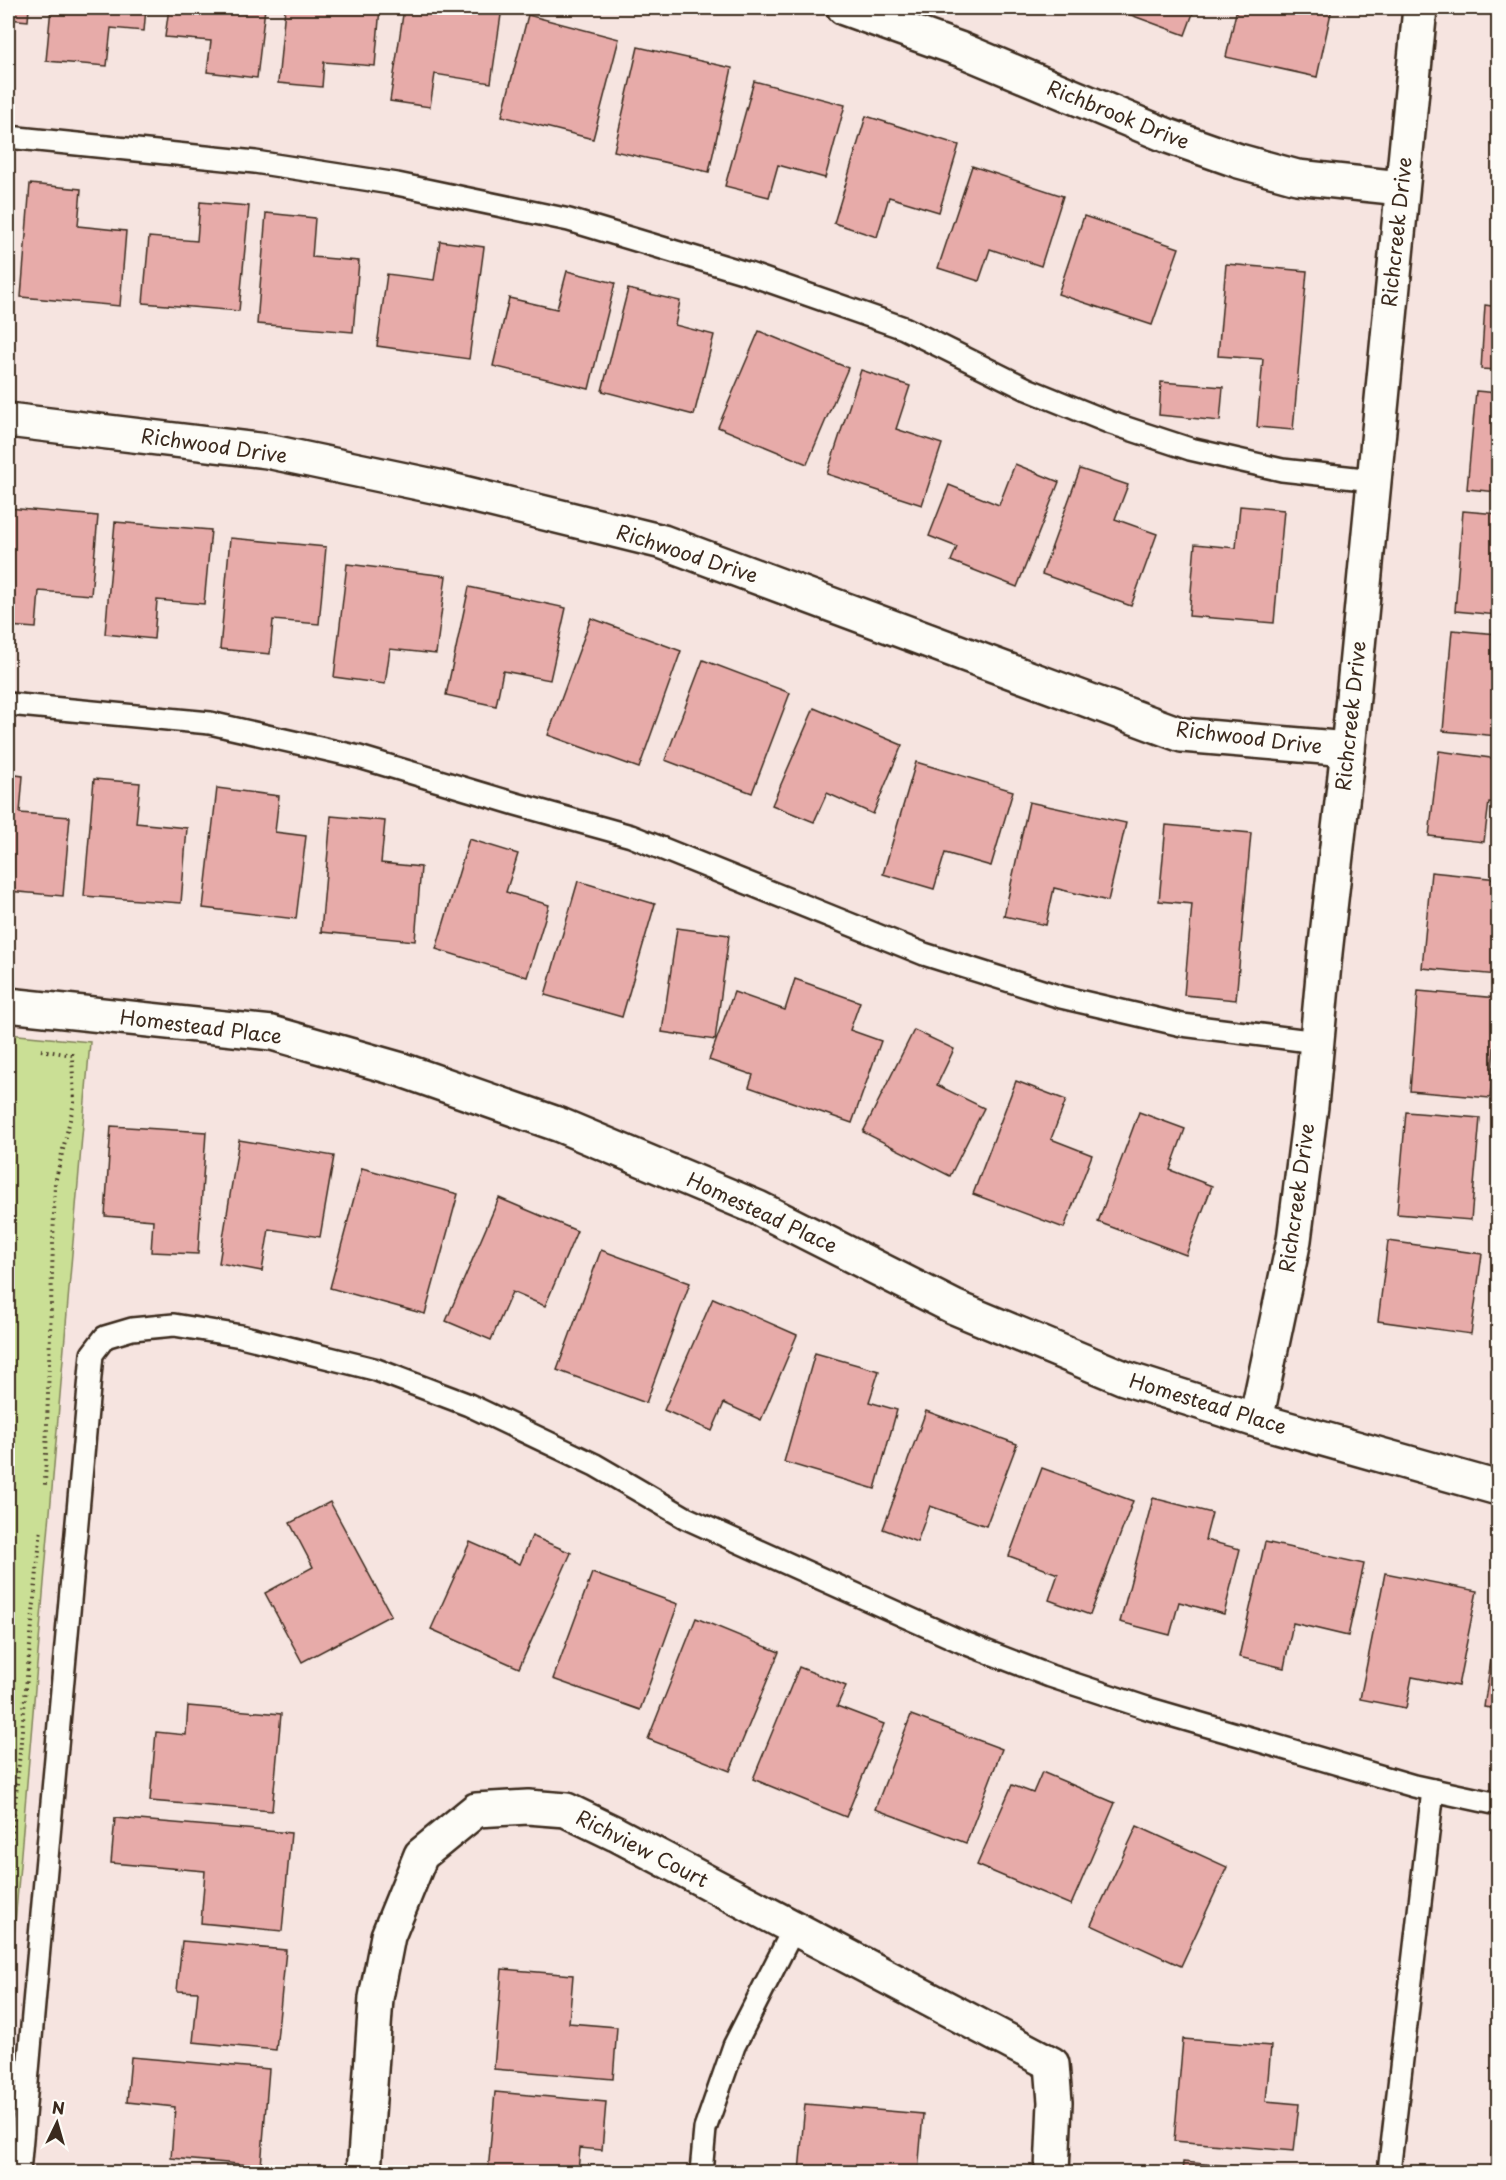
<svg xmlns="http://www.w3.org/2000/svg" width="1506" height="2180" font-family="'Playpen Sans',sans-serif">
<rect width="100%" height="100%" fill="#f6e4e0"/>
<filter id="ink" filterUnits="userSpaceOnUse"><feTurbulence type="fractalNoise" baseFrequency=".0167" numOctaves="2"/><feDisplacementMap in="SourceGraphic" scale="12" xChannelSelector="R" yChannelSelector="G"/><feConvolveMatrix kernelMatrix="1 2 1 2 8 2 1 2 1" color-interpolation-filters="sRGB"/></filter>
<g filter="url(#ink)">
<polygon fill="#cadf95" stroke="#82845a" stroke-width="1.5" points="8,1034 90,1042 8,2006"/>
<g fill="#e7aba9" stroke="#3b2a1e" stroke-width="1.5">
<polygon points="8,8 29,8 28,21 8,19"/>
<polygon points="51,8 146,8 144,31 111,28 107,66 46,61"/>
<polygon points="169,8 265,8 257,78 207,72 211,41 165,37"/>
<polygon points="285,8 380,8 375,66 324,62 322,87 278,83"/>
<polygon points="404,8 502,8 491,83 435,74 430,107 390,101"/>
<polygon points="1112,8 1195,8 1185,35"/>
<polygon points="1237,8 1332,8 1317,77 1226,57"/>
<polygon points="528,15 619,39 593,139 502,116"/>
<polygon points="638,47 732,68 709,172 614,151"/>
<polygon points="754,81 845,105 825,178 778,165 769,197 725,186"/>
<polygon points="866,116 959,145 939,212 889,197 877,237 834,223"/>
<polygon points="972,166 1063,196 1041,266 990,249 979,281 938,268"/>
<polygon points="8,182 13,183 8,252"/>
<polygon points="30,184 81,189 78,226 126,231 120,306 21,297"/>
<polygon points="200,202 249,206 239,311 143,303 149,237 197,241"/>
<polygon points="266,213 315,218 312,257 359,261 353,332 257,324"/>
<polygon points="1084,216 1179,248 1152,325 1058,294"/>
<polygon points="440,241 484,247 469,359 377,346 387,274 434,280"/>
<polygon points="1226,264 1307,271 1293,430 1257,427 1263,359 1218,356"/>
<polygon points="567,271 615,283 589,389 493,366 509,298 557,309"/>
<polygon points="628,289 680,301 675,325 714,335 694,415 602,391"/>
<polygon points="1485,305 1498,307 1498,370 1481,369"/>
<polygon points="759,331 848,368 807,464 718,427"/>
<polygon points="861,370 910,386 896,429 942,444 922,505 827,474"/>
<polygon points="1161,382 1223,387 1220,421 1159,415"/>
<polygon points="1476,391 1498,393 1498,492 1467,489"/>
<polygon points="1015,464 1059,482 1017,587 951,561 957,547 929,536 949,485 999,505"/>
<polygon points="1080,469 1128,485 1115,519 1157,534 1131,606 1042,574"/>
<polygon points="1240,506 1284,510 1274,623 1189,616 1195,544 1236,548"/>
<polygon points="8,508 98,516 91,595 39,591 36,628 8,626"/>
<polygon points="1463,511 1498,514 1498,615 1455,611"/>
<polygon points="115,522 211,530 204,604 157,600 154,639 105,634"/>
<polygon points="230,538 326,547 319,624 273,620 270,654 220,649"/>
<polygon points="347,564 446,576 436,654 390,649 385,684 334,677"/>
<polygon points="469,587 566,608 550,680 503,671 496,706 446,695"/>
<polygon points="591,618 681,651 639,768 548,735"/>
<polygon points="1452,630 1498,634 1498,736 1443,731"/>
<polygon points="703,660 790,693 752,793 665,760"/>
<polygon points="814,708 902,745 873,814 827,793 814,822 772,805"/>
<polygon points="1439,751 1498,759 1498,803 1489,802 1484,842 1429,836"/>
<polygon points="916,762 1013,791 991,866 945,853 934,889 883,874"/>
<polygon points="8,774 23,776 20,813 70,817 63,896 8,891"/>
<polygon points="94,779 140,783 136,823 187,828 181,903 84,896"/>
<polygon points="217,788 279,796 275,832 306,836 296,919 203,908"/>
<polygon points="1029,802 1126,823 1108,901 1054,888 1046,925 1004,916"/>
<polygon points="331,816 385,821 381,863 421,867 415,941 321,932"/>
<polygon points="1166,825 1251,833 1236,1000 1184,995 1192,904 1159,901"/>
<polygon points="469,839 518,854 506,892 549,905 527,977 436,949"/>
<polygon points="1431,872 1498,879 1498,975 1422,968"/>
<polygon points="578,881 655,904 622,1017 545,995"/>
<polygon points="677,928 729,935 715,1040 662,1032"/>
<polygon points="795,979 860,1002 850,1030 881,1041 852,1123 749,1087 753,1075 709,1060 734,992 785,1010"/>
<polygon points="1418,991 1498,998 1490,1098 1410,1091"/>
<polygon points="914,1030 954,1049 937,1085 984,1108 950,1176 863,1132"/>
<polygon points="1016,1081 1066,1100 1051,1139 1092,1155 1064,1228 973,1194"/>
<polygon points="1139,1112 1185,1129 1170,1170 1212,1186 1186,1255 1098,1222"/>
<polygon points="1406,1112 1480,1118 1471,1220 1397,1214"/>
<polygon points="111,1126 206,1132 198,1254 151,1252 153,1220 105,1216"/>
<polygon points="239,1140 334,1156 320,1237 269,1229 262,1271 219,1263"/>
<polygon points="362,1168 458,1194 425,1314 330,1288"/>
<polygon points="499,1198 577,1231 545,1306 512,1292 491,1340 446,1321"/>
<polygon points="1388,1241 1482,1254 1471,1334 1378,1321"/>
<polygon points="601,1250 690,1283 646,1403 557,1370"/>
<polygon points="713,1298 797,1335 761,1420 724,1403 712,1431 664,1410"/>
<polygon points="815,1353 879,1371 869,1402 897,1410 875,1489 784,1462"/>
<polygon points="926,1411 1017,1444 986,1526 930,1506 917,1542 883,1529"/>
<polygon points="1042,1468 1133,1501 1090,1615 1049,1600 1058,1574 1009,1556"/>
<polygon points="1153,1498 1212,1513 1205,1540 1240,1549 1224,1614 1179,1602 1170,1635 1120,1622"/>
<polygon points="330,1502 391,1615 302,1662 265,1593 313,1567 290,1523"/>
<polygon points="532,1536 571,1553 519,1668 431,1629 470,1542 520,1564"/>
<polygon points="1265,1542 1364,1564 1348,1636 1293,1623 1284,1668 1239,1657"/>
<polygon points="592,1573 678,1604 640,1710 553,1679"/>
<polygon points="1385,1573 1477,1591 1458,1686 1412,1677 1406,1708 1360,1699"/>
<polygon points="1498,1613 1498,1709 1484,1707"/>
<polygon points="696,1618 779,1652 730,1771 648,1739"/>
<polygon points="799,1667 846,1686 837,1706 884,1724 846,1817 753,1779"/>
<polygon points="188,1706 281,1714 272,1811 150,1801 156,1732 186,1735"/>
<polygon points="911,1715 1002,1749 966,1843 875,1809"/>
<polygon points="1042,1772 1115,1803 1071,1905 977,1865 1012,1785 1033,1793"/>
<polygon points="115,1818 291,1833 282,1931 201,1923 205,1871 111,1863"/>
<polygon points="1137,1826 1227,1867 1181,1966 1091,1925"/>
<polygon points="182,1941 286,1950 276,2050 193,2042 198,1992 177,1991"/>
<polygon points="502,1969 573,1975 569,2023 617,2027 613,2079 494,2069"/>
<polygon points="1183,2039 1271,2046 1266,2101 1299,2104 1294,2151 1174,2141"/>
<polygon points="131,2057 269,2069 261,2166 171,2158 175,2107 127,2102"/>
<polygon points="495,2092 606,2102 602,2150 580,2148 578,2172 488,2172"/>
<polygon points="805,2104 923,2114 918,2172 799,2172"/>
<polygon points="1493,2139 1498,2139 1498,2172 1490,2172"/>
<polygon points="1183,2162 1294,2172 1182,2172"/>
</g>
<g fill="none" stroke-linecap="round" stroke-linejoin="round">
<g stroke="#3b2a1e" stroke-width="26">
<g id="lane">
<polyline points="8,137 255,162 397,184 569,220 746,273 904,328 1027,389 1111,423 1190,449 1282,470 1373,480"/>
<polyline points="8,704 210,723 359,757 516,804 631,836 924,954 1061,997 1182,1025 1317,1042"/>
<polyline points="19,2172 92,1354 105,1337 132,1329 174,1325 241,1336 374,1369 469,1405 595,1465 686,1518 962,1642 1050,1676 1150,1709 1414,1786 1498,1804"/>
<polyline points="701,2172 705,2129 734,2046 794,1928"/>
<polyline points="1389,2172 1433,1790"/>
</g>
</g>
<g stroke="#3b2a1e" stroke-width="38">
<g id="street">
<polyline points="844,8 962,50 1168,136 1239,161 1297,177 1401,188"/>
<polyline points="8,420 267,451 443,488 663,542 1182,735 1348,749"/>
<polyline points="1256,1420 1294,1240 1311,1106 1325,953 1348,749 1420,8"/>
<polyline points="364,2172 376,1998 388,1936 421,1855 476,1810 528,1807 566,1810 616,1834 1052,2064 1055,2102 1052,2172"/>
</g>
</g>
<g stroke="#3b2a1e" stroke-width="38">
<polyline id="secondary" points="8,1005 272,1033 402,1070 560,1125 758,1208 954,1307 1124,1378 1256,1420 1498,1488"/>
</g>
<g stroke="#3b2a1e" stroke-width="4" stroke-dasharray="1.5 4.5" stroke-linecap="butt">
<polyline points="41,1050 72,1055 74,1103 55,1183 45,1485"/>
<polyline points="8,1880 41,1528"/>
</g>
<use href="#lane" stroke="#fdfcf7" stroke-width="21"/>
<use href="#street" stroke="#fdfcf7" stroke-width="33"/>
<use href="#secondary" stroke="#fdfcf7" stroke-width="33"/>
</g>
</g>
<g text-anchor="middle" stroke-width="5" stroke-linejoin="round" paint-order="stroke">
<g font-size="20" fill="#3b2a1e" stroke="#fdfcf7">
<text transform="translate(1118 115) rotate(22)" y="7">Richbrook Drive</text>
<text transform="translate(1397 232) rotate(-84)" y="7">Richcreek Drive</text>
<text transform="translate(214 446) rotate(8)" y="7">Richwood Drive</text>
<text transform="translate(687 554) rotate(18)" y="7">Richwood Drive</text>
<text transform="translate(1351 716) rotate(-84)" y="7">Richcreek Drive</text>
<text transform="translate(1249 738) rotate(7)" y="7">Richwood Drive</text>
<text transform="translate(201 1027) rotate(7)" y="7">Homestead Place</text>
<text transform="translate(1297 1198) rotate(-82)" y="7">Richcreek Drive</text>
<text transform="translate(762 1213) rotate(25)" y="7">Homestead Place</text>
<text transform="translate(1208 1404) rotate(17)" y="7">Homestead Place</text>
<text transform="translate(642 1849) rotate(27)" y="7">Richview Court</text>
</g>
</g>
<rect width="1506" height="2180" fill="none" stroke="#fdfcf7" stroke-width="30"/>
<rect x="15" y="15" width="1476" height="2150" fill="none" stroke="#3b2a1e" stroke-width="2" filter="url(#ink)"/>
<g transform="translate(57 2123) rotate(5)" stroke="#fdfcf7" stroke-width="4.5" paint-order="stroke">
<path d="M0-4.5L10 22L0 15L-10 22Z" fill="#3b2a1e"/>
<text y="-9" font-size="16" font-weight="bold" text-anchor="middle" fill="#3b2a1e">N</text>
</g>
</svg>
